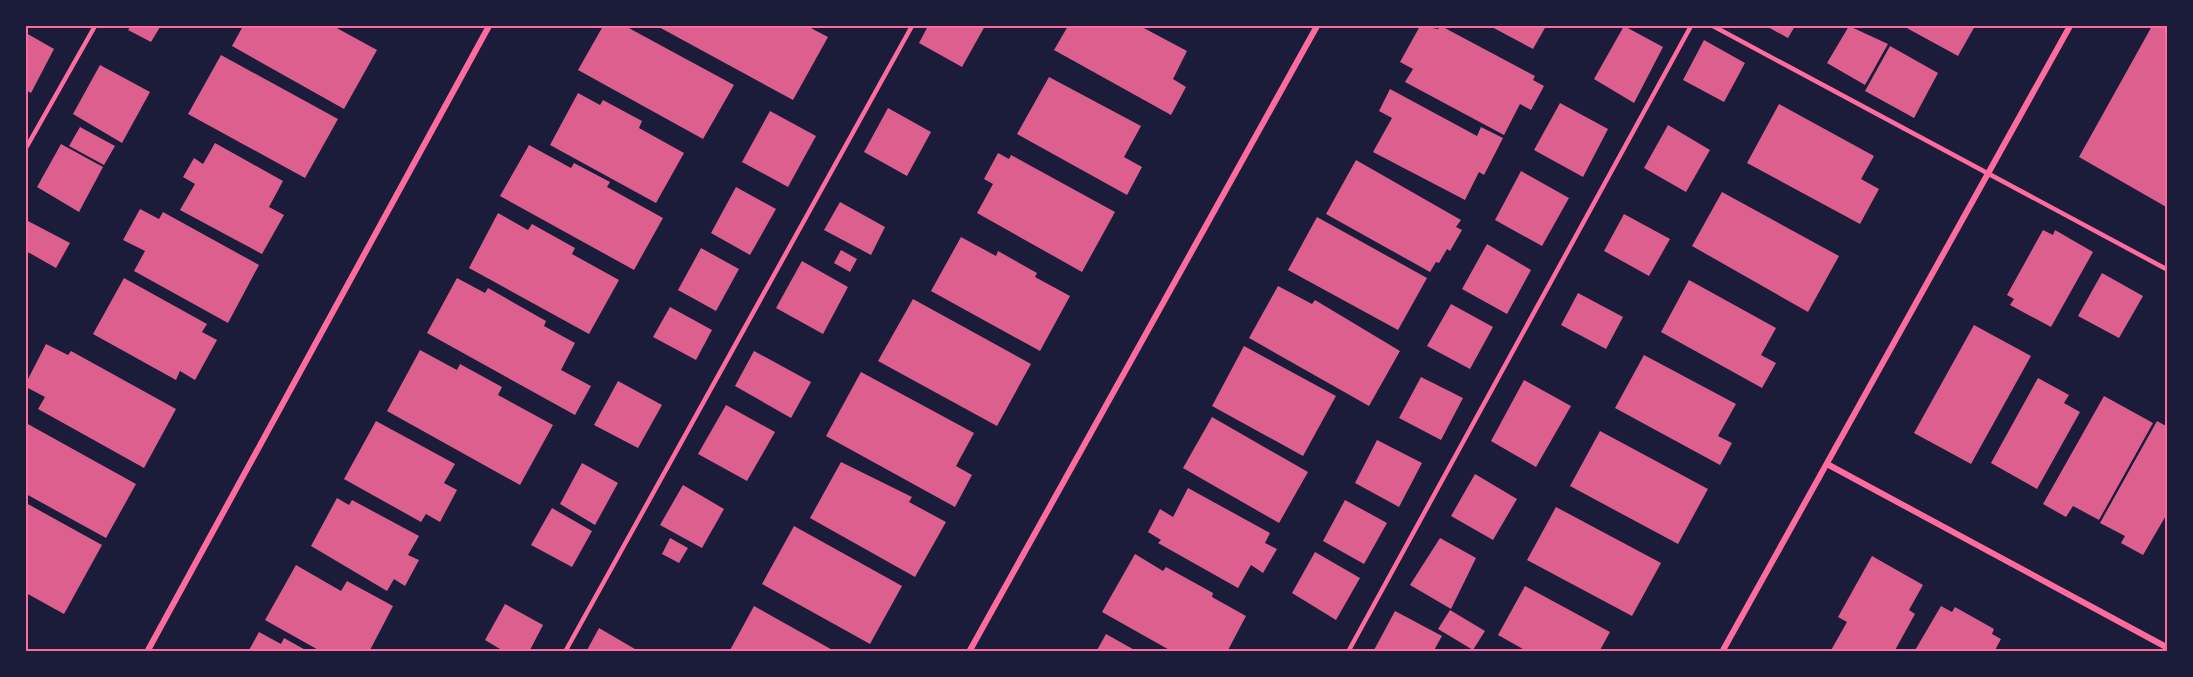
<svg xmlns="http://www.w3.org/2000/svg" width="2193" height="677" font-family="Arial,sans-serif">
<rect width="100%" height="100%" fill="#1b1b3a"/>
<g fill="#dd5f8e">
<polygon points="131,26 158,26 160,27 151,42 128,30"/>
<polygon points="243,26 333,26 377,50 344,109 232,46"/>
<polygon points="603,26 625,26 734,85 703,139 578,70"/>
<polygon points="657,26 807,26 828,37 793,100"/>
<polygon points="928,26 985,26 962,67 919,43"/>
<polygon points="1068,26 1140,26 1187,51 1173,79 1186,87 1171,115 1054,50"/>
<polygon points="1420,26 1438,29 1441,26 1535,76 1533,80 1544,86 1531,110 1520,104 1504,135 1405,82 1413,69 1400,62"/>
<polygon points="1490,26 1546,26 1533,49"/>
<polygon points="1624,26 1663,47 1634,103 1594,79"/>
<polygon points="1766,26 1795,26 1788,38"/>
<polygon points="1849,26 1888,44 1865,85 1827,63"/>
<polygon points="1903,26 1975,26 1958,56"/>
<polygon points="2152,26 2168,26 2168,208 2079,157"/>
<polygon points="26,33 54,49 31,93 26,90"/>
<polygon points="1704,40 1745,63 1724,102 1683,80"/>
<polygon points="1890,46 1938,73 1914,118 1865,91"/>
<polygon points="221,55 338,119 305,178 188,114"/>
<polygon points="100,65 150,92 122,143 73,114"/>
<polygon points="1049,77 1141,126 1124,157 1142,167 1127,195 1017,134"/>
<polygon points="1390,89 1477,136 1481,127 1503,138 1484,175 1479,172 1465,200 1373,152 1392,118 1379,111"/>
<polygon points="578,93 600,105 603,100 642,121 639,128 684,153 656,203 550,145"/>
<polygon points="1560,103 1608,129 1583,177 1534,150"/>
<polygon points="1779,104 1874,156 1861,179 1879,189 1860,224 1747,163"/>
<polygon points="888,108 931,132 907,176 864,152"/>
<polygon points="770,111 816,136 788,187 742,162"/>
<polygon points="1668,125 1710,150 1686,192 1644,168"/>
<polygon points="80,127 115,146 104,165 69,146"/>
<polygon points="215,143 283,181 269,207 284,215 262,254 180,210 195,184 183,177 194,158 203,164"/>
<polygon points="61,144 103,167 79,212 37,187"/>
<polygon points="529,145 571,168 574,163 610,182 607,187 663,218 634,270 500,196"/>
<polygon points="998,153 1009,159 1011,155 1115,212 1082,272 977,213 993,184 984,179"/>
<polygon points="1356,160 1461,220 1456,227 1462,230 1450,251 1447,249 1439,263 1436,262 1430,272 1326,214"/>
<polygon points="1521,171 1569,198 1542,246 1495,220"/>
<polygon points="736,187 776,209 750,255 711,233"/>
<polygon points="1722,192 1839,256 1808,312 1692,246"/>
<polygon points="840,202 885,227 871,255 824,230"/>
<polygon points="140,209 159,219 163,212 259,265 228,323 134,271 145,251 123,240"/>
<polygon points="498,213 528,230 532,224 575,248 572,254 619,280 589,334 469,268"/>
<polygon points="1624,214 1670,239 1649,276 1604,251"/>
<polygon points="1317,217 1427,278 1398,330 1288,270"/>
<polygon points="26,220 70,243 56,268 26,251"/>
<polygon points="2043,230 2053,235 2055,230 2093,252 2051,327 2010,305 2014,299 2007,295"/>
<polygon points="961,237 996,256 998,251 1037,273 1035,277 1070,296 1040,351 931,291"/>
<polygon points="1487,244 1531,270 1507,314 1462,289"/>
<polygon points="701,248 739,269 716,311 678,290"/>
<polygon points="841,250 857,259 850,272 834,263"/>
<polygon points="802,261 848,287 823,334 776,308"/>
<polygon points="2102,273 2143,296 2119,338 2078,316"/>
<polygon points="124,278 207,324 202,332 217,340 195,380 180,371 176,380 93,334"/>
<polygon points="457,278 485,293 488,288 546,321 544,326 575,343 561,370 591,386 575,415 427,333"/>
<polygon points="1689,280 1776,328 1761,355 1776,363 1762,388 1661,332"/>
<polygon points="1278,286 1312,304 1315,300 1400,351 1369,406 1249,338"/>
<polygon points="1578,293 1623,317 1606,349 1561,325"/>
<polygon points="913,299 1031,364 997,426 878,361"/>
<polygon points="1451,304 1493,327 1470,369 1427,346"/>
<polygon points="670,307 712,330 696,360 653,337"/>
<polygon points="1974,325 2031,356 1971,464 1914,433"/>
<polygon points="46,344 68,355 71,351 176,409 144,468 38,409 45,397 26,387 26,383"/>
<polygon points="1244,346 1336,396 1303,456 1212,406"/>
<polygon points="420,350 457,370 460,364 502,387 498,395 553,425 520,485 387,411"/>
<polygon points="754,351 811,382 791,418 735,386"/>
<polygon points="1644,355 1736,404 1718,436 1732,443 1720,465 1615,408"/>
<polygon points="861,372 974,433 956,466 972,475 955,507 826,436"/>
<polygon points="1421,377 1463,398 1441,440 1399,418"/>
<polygon points="2038,378 2069,395 2064,403 2080,412 2037,489 1991,463"/>
<polygon points="1524,380 1571,406 1536,467 1491,441"/>
<polygon points="618,381 662,405 638,448 594,425"/>
<polygon points="2104,396 2153,423 2099,520 2073,506 2066,517 2043,504"/>
<polygon points="726,405 775,432 747,481 698,454"/>
<polygon points="1212,417 1308,472 1279,523 1183,468"/>
<polygon points="376,421 455,464 444,483 457,490 440,522 426,514 421,522 344,479"/>
<polygon points="2157,421 2168,427 2168,512 2143,555 2121,543 2125,536 2100,523"/>
<polygon points="26,423 136,484 106,538 26,494"/>
<polygon points="1600,431 1708,489 1678,544 1570,486"/>
<polygon points="1377,440 1422,463 1399,507 1355,483"/>
<polygon points="841,462 912,497 909,502 946,522 915,577 810,518"/>
<polygon points="582,463 618,483 595,525 560,504"/>
<polygon points="1475,474 1517,499 1493,540 1451,516"/>
<polygon points="683,485 724,509 702,548 660,525"/>
<polygon points="1188,488 1270,533 1265,543 1277,549 1263,573 1251,565 1238,588 1158,543 1161,540 1148,532 1160,509 1173,517"/>
<polygon points="337,498 349,505 352,500 419,536 408,555 419,560 405,586 394,579 387,591 311,546"/>
<polygon points="1345,500 1387,523 1364,564 1323,541"/>
<polygon points="26,503 102,545 64,614 26,593"/>
<polygon points="1556,507 1661,563 1632,616 1527,560"/>
<polygon points="552,508 592,531 572,567 531,545"/>
<polygon points="794,526 902,586 870,644 762,584"/>
<polygon points="670,538 688,548 679,563 662,554"/>
<polygon points="1440,538 1476,558 1451,609 1410,585"/>
<polygon points="1315,552 1360,578 1336,620 1292,593"/>
<polygon points="1135,554 1163,571 1166,567 1213,593 1212,597 1246,616 1227,652 1173,652 1102,612"/>
<polygon points="1872,556 1923,585 1909,610 1915,614 1894,652 1830,652 1847,622 1838,617"/>
<polygon points="296,565 341,591 347,581 393,606 369,652 322,652 265,620"/>
<polygon points="1525,586 1610,632 1599,652 1528,652 1498,635"/>
<polygon points="505,604 543,625 529,652 505,652 485,640"/>
<polygon points="754,606 836,652 729,652"/>
<polygon points="1941,606 1952,612 1955,607 1994,629 1992,634 2001,639 1994,652 1914,652"/>
<polygon points="1450,610 1485,631 1473,650 1438,629"/>
<polygon points="1395,611 1442,636 1433,652 1373,652"/>
<polygon points="599,628 640,652 586,652"/>
<polygon points="259,632 281,644 284,638 309,652 248,652"/>
<polygon points="1106,634 1138,652 1096,652"/>
</g>
<g fill="none" stroke-linecap="round" stroke-linejoin="round">
<g stroke="#ff6b9d" stroke-width="4.5">
<polyline points="1713,26 2168,270"/>
<polyline points="26,148 95,26"/>
<polyline points="565,652 912,26"/>
<polyline points="1348,652 1691,26"/>
</g>
<g stroke="#ff6b9d" stroke-width="6">
<polyline points="1827,464 2168,648"/>
<polyline points="147,652 489,26"/>
<polyline points="969,652 1317,26"/>
<polyline points="1722,652 2070,26"/>
</g>
</g>
<rect width="2193" height="677" fill="none" stroke="#1b1b3a" stroke-width="54"/>
<rect x="27" y="27" width="2139" height="623" fill="none" stroke="#ff6b9d" stroke-width="2"/>
</svg>
